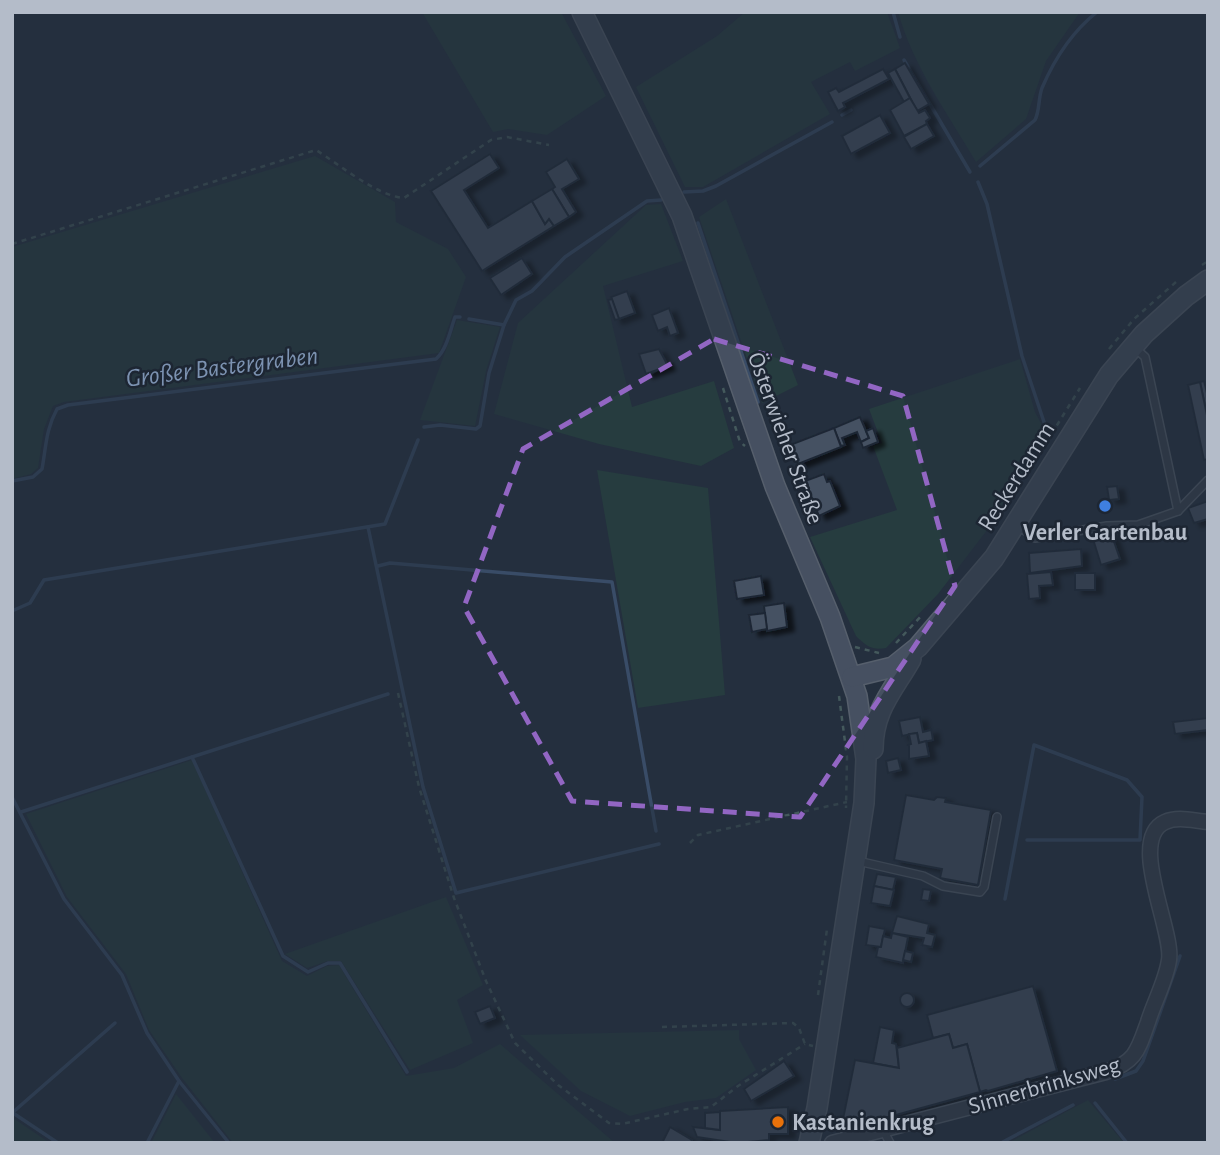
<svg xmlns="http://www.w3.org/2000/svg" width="1220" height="1155" font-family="'Alegreya Sans',sans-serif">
<defs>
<filter id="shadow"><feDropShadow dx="7" dy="4" stdDeviation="2" flood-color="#0009"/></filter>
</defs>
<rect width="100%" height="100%" fill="#242f3e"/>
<g fill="#263c3f">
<polygon points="422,12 561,12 606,96 547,135 508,129 493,132"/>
<polygon points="745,12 887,12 900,48 855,71 850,62 811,82 830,114 703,187 685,187 636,87 717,36"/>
<path d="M898 12H1080L1046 61 1026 119 976 162C948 114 913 66 898 12Z"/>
<polygon points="315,156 395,202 396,222 448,249 466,277 439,353 64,402 53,406 44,429 38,468 31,474 12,479 12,247"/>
<polygon points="726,199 798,385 762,403 699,217"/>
<polygon points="661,204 683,261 603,286 632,407 714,381 734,448 701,466 599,444 494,414 518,323 646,205"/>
<polygon points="457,320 500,327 486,371 475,426 420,420"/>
<path d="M1020 359 1035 412 1046 433 1045 436 1001 512 938 594 886 648C872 651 865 645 856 636L810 537 897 510 873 446 882 443 869 409Z"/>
<polygon points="597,470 708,488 725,695 638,708"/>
<polygon points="192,760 282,961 307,976 327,966 339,965 406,1076 454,1068 500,1044 615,1143 233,1143 182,1078 149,1030 126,974 67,897 26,814"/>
<polygon points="446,897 483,985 457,1000 473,1043 410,1070 341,961 328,961 307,968 285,954"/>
<polygon points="739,1030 739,1039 756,1070 716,1098 685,1102 630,1116 581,1091 520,1035"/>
<polygon points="176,1094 215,1143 151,1143"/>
<polygon points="1088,1100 1124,1143 1008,1143"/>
<polygon points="12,1118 13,1118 50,1143 12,1143"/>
</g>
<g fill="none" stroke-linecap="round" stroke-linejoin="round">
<g stroke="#394c67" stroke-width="3.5">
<polyline points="893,12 900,37"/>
<polyline points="904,60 970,172"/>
<polyline points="842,115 851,110"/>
<path d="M980 166 1035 120C1040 110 1038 99 1042 88 1054 60 1073 31 1097 12"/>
<polyline points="978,182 987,204 1022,356 1046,428"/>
<polyline points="684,192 703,191 716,186 832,122"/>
<polyline points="698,223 758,402"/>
<polyline points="469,319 504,325 516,300 532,291 565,257 647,201 661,200"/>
<polyline points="424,427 440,425 476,429 480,426 489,373 504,325"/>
<path d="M12 481 33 477 42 469C46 447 46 429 57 409L68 405 436 359C447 349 450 331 455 317H460"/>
<polyline points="368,527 423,787 456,893 659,844"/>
<polyline points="378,566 390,563 612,582 656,831"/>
<polyline points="12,611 30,603 44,580 385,524 418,440"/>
<polyline points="192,757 283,956 308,972 328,963 340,963 407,1072"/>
<polyline points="12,797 64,899 122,975 147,1033 179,1081 229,1143"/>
<polyline points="21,812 388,694"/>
<polyline points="1005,899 1034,745 1127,780 1142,797 1140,840 1027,840"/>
<polyline points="1115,1079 1136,1071 1143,1061 1180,956"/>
<polyline points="1095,1103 1127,1143"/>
<polyline points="12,1113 115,1023"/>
<polyline points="13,1113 58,1143"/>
<polyline points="147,1143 179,1081"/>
<polyline points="1001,1143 1073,1105"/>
</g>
</g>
<g fill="#455162" stroke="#1f2835" stroke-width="2" filter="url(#shadow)">
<polygon points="905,63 929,104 917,111 895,69"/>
<polygon points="883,69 889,79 843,103 845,107 838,111 828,92 836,88 839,92"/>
<polygon points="895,69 910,98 904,102 888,73"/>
<polygon points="910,98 919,113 925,110 930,118 926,121 927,124 904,136 890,110"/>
<polygon points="880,115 890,133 851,154 842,136"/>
<polygon points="927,124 934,136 911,149 904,137"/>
<polygon points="490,154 499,168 464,190 488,228 532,201 545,224 549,219 554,226 482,271 431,191"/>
<polygon points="567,159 579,179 562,189 576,212 569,217 552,189 555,187 546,172"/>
<polygon points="552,189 569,217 554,226 549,219 545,224 532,201"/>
<polygon points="522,258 532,274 501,295 490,278"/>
<polygon points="627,291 635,313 619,319 611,297"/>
<polygon points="612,299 619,319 615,320 608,300"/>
<polygon points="669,308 678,333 670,336 667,327 658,331 652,315"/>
<polygon points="659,349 668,366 646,374 639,354"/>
<polygon points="1204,381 1208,397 1208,420 1200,382"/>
<polygon points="1200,382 1208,420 1208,459 1204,460 1188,385"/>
<polygon points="860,417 869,438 861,442 857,432 842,438 845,445 841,446 834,428"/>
<polygon points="834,428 841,447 798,464 790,445"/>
<polygon points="873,428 878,442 863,448 861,442 869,438 866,431"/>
<polygon points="824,474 827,482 830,481 840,506 819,516 805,481"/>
<polygon points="1117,486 1119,499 1109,500 1107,487"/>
<polygon points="1208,501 1208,519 1194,523 1188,508"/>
<polygon points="1111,533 1120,559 1101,565 1093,539"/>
<polygon points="1081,549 1082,566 1030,573 1029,553"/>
<polygon points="1051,572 1053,585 1039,586 1040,598 1029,599 1027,574"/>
<rect x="1075" y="573" width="20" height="17"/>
<polygon points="761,576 764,595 737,599 734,581"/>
<polygon points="784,603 787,627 767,631 764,606"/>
<polygon points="765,613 767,629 752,632 749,615"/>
<polygon points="920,717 923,732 931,730 931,728 933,740 919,743 917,733 902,736 899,721"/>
<polygon points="1208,718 1208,730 1175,734 1173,722"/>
<polygon points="917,733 919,743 926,741 929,756 909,759 909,745 907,745 911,744 909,734"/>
<polygon points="898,758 901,770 888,773 886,761"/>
<polygon points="906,795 934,800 937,797 946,798 945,802 991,810 978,885 940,878 942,869 894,860"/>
<polygon points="877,874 896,877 893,890 874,886"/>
<polygon points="874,886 894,890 890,906 871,903"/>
<polygon points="923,889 931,890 929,901 921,900"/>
<polygon points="897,916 929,924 927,933 935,935 932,947 922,945 924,938 892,933"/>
<polygon points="869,926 885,929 881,947 866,945"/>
<polygon points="892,933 908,937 903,963 876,957 878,947 881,947 883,936 891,938"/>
<polygon points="905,951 913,953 911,962 903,960"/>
<polygon points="1033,986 1057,1071 988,1091 986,1090 980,1092 973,1093 980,1092 967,1044 953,1048 949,1034 933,1038 927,1015"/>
<circle cx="907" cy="1000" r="7"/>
<polygon points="490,1006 495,1018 480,1024 475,1012"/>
<polygon points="880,1027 894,1030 892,1043 896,1044 899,1068 873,1063"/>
<polygon points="949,1034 953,1048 967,1044 980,1092 870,1122 863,1123 843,1119 855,1060 899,1068 897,1048"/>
<polygon points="784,1061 794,1076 751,1101 744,1089"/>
<polygon points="788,1107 788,1134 769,1134 769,1140 737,1143 697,1137 693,1127 720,1130 720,1111"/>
<polygon points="720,1112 720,1130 705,1128 705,1113"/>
<polygon points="670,1127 692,1140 690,1143 662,1143"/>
</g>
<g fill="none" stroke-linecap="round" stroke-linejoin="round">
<g stroke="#565f6c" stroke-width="10">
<g id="lane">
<polyline points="1135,348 1145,357 1178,511"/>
<polyline points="1017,525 1035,538 1107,526 1138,525 1178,511 1208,480"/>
<polyline points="862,862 923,876 943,886 980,892 984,887 997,817"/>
<polyline points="883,1130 890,1143"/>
</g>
</g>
<g stroke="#565f6c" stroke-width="17">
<path id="street" d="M832 1143 1106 1072C1136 1062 1138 1050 1148 1022 1154 1002 1166 981 1169 960 1174 931 1127 839 1165 822 1178 816 1194 821 1208 822"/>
</g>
<g stroke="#565f6c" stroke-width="22">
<g id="secondary">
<polyline points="582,12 682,216 775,486 830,617 857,696 866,759 864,803 817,1108 809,1143"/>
<polyline points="852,677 893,667 918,647 994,558 1109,375 1144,334 1186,296 1208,280"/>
<path d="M873 749C873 710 893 691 911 659"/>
</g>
</g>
<g stroke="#44595c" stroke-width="2.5" stroke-dasharray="5 5" stroke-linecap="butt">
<path d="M12 244 316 150C340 165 377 196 404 198L491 140 507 137 549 145"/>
<polyline points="1202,265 1208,261"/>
<polyline points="1109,349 1134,319 1176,282"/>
<polyline points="723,388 740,442 745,446"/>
<polyline points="1041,451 1080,388"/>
<polyline points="896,643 923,614"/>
<polyline points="855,647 879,653"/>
<polyline points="398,693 419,787 454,898 486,981 515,1043 558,1085 609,1123 622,1124 688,1109 711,1107 738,1086 805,1044"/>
<polyline points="839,696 847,757 846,808"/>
<polyline points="690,843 698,835 847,802"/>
<polyline points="818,995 827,929"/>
<polyline points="662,1027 793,1023 799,1028 805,1044 813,1046"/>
</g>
<use href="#lane" stroke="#38414e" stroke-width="7"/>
<use href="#street" stroke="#38414e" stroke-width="14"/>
<use href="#secondary" stroke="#465061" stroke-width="19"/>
</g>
<path d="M0 0H1220V1155H0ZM714 339 903 396 955 586 800 817 572 801 464 607 523 449Z" fill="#242f3e" fill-opacity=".55" fill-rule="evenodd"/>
<path fill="none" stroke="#9266c3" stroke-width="5" stroke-dasharray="14 9" stroke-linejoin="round" d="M714 339 903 396 955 586 800 817 572 801 464 607 523 449Z"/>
<circle fill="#3f7fe0" stroke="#1d2633" stroke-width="2.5" cx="1105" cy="506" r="7"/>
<circle fill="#e8710a" stroke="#1d2633" stroke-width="2.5" cx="778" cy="1122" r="7"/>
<g text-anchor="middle" stroke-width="5" stroke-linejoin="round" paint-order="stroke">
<g font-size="24" fill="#b4bcc9" stroke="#1d2633">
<text transform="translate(786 438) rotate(70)" y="8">Österwieher Straße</text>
<text transform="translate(1016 476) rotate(-58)" y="8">Reckerdamm</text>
<text transform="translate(1044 1085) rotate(-16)" y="8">Sinnerbrinksweg</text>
</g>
<g font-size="24" font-weight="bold" fill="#b4bcc9" stroke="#1d2633">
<text x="1105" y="540">Verler Gartenbau</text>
<text x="792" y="1130" text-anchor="start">Kastanienkrug</text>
</g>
<g font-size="26" font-style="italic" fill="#7c92b1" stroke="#1d2633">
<text transform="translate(222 366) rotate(-7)" y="9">Großer Bastergraben</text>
</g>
</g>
<rect width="1220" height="1155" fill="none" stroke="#b4bcc9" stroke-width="28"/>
</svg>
